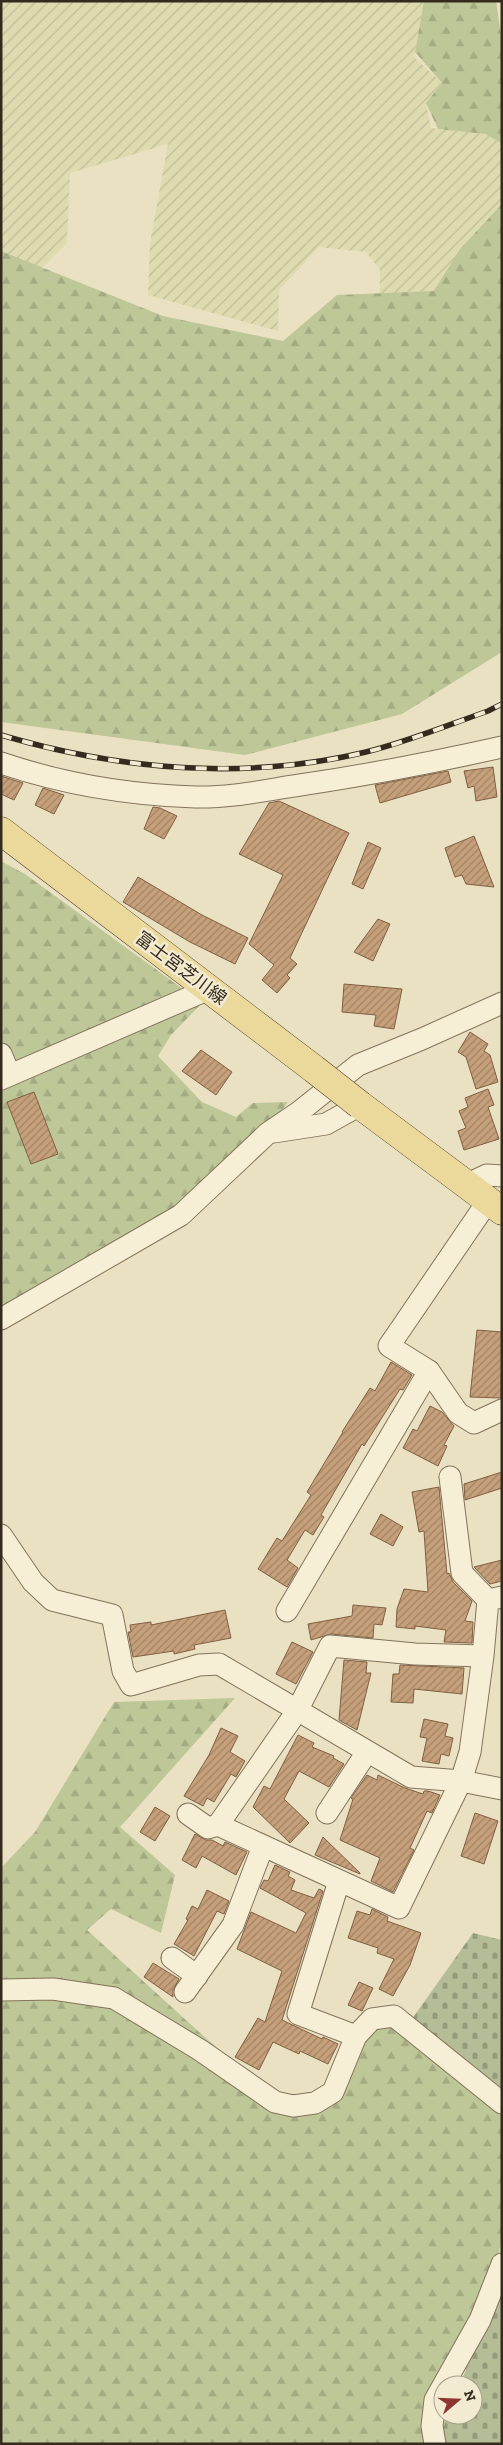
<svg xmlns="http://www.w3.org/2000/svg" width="503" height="2445" font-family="'Zilla Slab','Noto Sans JP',serif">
<defs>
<pattern id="farmland-furrows" width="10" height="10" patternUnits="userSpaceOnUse" patternTransform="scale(1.25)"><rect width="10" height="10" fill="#dfdbb0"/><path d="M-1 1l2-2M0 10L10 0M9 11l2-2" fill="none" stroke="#c0bc97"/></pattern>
<pattern id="forest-firs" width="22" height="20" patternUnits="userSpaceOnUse" patternTransform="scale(1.25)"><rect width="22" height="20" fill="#bec797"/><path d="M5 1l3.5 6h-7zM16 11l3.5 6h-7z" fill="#a4ab82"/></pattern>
<pattern id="cemetery-stones" width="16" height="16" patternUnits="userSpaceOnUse" patternTransform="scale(1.25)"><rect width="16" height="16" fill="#b5bd96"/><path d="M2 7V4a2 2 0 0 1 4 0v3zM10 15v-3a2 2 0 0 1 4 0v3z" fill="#949a7a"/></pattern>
<pattern id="building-hatch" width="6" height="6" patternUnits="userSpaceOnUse" patternTransform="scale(1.25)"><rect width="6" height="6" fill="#c6a07b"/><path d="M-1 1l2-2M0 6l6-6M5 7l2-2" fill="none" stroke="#a28364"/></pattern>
</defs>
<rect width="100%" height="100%" fill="#eae1c2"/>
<polygon fill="url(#farmland-furrows)" points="1,1 424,1 414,57 442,83 426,103 431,128 487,134 502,144 502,209 434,291 379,329 380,270 366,252 319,247 279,290 278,331 148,295 150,243 168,144 70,173 67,243 42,268 1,254"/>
<g fill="url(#forest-firs)">
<polygon points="424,1 496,1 502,42 502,144 486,134 438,129 426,103 442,83 415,52"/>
<polygon points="502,204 502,652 402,714 245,755 1,722 1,251 163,316 283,341 337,295 434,291 460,249"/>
<polygon points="1,861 25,874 202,1003 171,1035 158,1056 202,1102 236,1117 253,1103 288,1102 237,1170 1,1309"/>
<polygon points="235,1698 120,1827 175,1875 161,1933 111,1909 87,1930 286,2111 323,2099 360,2037 391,2021 502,2108 502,2239 488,2300 458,2385 443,2385 443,2415 448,2415 437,2444 1,2444 1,1868 35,1832 114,1702"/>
</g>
<g fill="url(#cemetery-stones)">
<polygon points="473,1933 502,1940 502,2100 407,2026"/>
<polygon points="502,2273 502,2444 444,2444 442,2431 448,2415 473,2415 473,2385 460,2385"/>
</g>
<g fill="url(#building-hatch)" stroke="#805f42">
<polygon points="493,767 497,797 476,801 474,786 468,788 464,771"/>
<polygon points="448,771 451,782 380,803 375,785"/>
<polygon points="1,776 23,783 14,800 1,794"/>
<polygon points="43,788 64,795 54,814 35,805"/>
<polygon points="279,801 349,833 290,958 297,964 287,975 290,978 277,993 262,980 274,965 249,944 283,875 239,854 269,803"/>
<polygon points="153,807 160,808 177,816 164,839 144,829"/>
<polygon points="474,836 494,887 466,884 462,875 455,877 445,848"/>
<polygon points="368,842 381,848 363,889 352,884"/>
<polygon points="138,877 202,915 248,938 235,964 190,942 123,902"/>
<polygon points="378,919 390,924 373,961 354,952"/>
<polygon points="344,984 402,989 394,1029 374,1026 376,1015 342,1012"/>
<polygon points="470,1032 488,1044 484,1051 490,1055 498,1082 476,1089 466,1057 458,1052"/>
<polygon points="201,1050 232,1072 216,1095 182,1071"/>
<polygon points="488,1089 494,1105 488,1107 499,1139 464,1150 458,1131 466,1128 459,1111 468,1107 465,1098"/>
<polygon points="34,1092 58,1154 31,1164 7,1102"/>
<polygon points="477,1330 502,1332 501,1398 470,1397"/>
<polygon points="391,1362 412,1375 403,1390 400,1389 364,1446 362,1444 321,1515 324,1517 313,1535 305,1530 287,1560 298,1568 287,1587 258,1569 277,1538 282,1541 311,1495 307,1492 343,1432 342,1432 370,1388 375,1391"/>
<polygon points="430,1406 442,1412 454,1426 444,1445 447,1446 438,1466 403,1448 413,1429 417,1431"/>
<polygon points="502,1472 502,1488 465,1500 464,1484"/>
<polygon points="439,1487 447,1574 449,1573 453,1582 472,1601 465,1621 473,1622 472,1643 444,1642 446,1630 415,1626 415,1629 396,1627 397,1609 404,1589 428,1592 424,1531 419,1532 412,1492"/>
<polygon points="381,1514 403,1527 393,1546 370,1534"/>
<polygon points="502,1560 502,1581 490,1584 474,1567"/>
<polygon points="353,1605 386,1608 382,1625 374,1624 373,1638 331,1634 311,1640 308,1624 352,1616"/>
<polygon points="225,1610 231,1638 194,1645 195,1649 174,1654 174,1651 133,1657 128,1632 131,1632 130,1625 151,1622 151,1625"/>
<polygon points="292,1642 313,1652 296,1684 276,1674"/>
<polygon points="344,1660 367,1662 366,1673 371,1673 357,1730 339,1720"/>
<polygon points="400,1665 464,1668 462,1694 414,1689 413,1703 391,1702 393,1674 399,1674"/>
<polygon points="424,1719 448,1724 445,1736 453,1738 449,1756 441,1754 439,1764 422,1761 427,1738 420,1737"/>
<polygon points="221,1728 238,1736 230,1752 245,1761 236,1777 231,1774 214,1802 207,1798 203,1806 184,1796 209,1755"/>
<polygon points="298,1735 314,1743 312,1747 334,1756 333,1758 344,1764 329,1787 299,1771 284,1799 309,1823 290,1843 253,1807 264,1786 270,1789"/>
<polygon points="367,1775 377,1780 378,1775 405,1788 423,1794 424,1791 428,1791 440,1795 432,1813 427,1811 410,1848 414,1850 393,1892 371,1881 380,1858 340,1840 353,1799 351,1798"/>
<polygon points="155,1807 170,1816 155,1841 140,1832"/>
<polygon points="475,1813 498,1821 484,1864 461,1856"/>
<polygon points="195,1834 206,1840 212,1840 223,1846 225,1842 247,1852 236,1875 202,1856 196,1868 182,1860"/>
<polygon points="323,1837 360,1873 360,1874 315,1855"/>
<polygon points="275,1865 290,1872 288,1876 295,1880 291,1890 314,1898 319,1889 323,1891 282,2020 322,2039 323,2037 338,2044 328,2064 300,2051 299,2054 273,2042 259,2070 235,2057 258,2018 265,2022 282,1971 237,1949 251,1912 296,1933 306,1913 260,1888 264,1880 268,1881"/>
<polygon points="207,1890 229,1901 224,1914 217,1911 194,1956 174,1944 188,1920 186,1919 192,1906 198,1909"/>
<polygon points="372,1909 388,1917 387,1921 421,1933 410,1965 393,1996 379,1989 394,1959 377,1953 378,1948 348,1938 357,1911 370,1915"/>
<polygon points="153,1963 179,1979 173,1990 173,1997 144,1977"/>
<polygon points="359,1982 373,1988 362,2011 348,2005"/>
</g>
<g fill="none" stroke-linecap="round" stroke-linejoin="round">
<g stroke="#83735b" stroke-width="23">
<g id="street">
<path d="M1 763C63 784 130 795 195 797 230 798 266 790 300 785 368 775 435 762 502 747"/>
<polyline points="1,1054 10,1075"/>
<polyline points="1,1079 209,989"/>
<polyline points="274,1132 326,1124 360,1105"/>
<polyline points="466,1185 487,1175 502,1176"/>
<polyline points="1,1319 181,1215 268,1133 299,1112 358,1065 422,1039 502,1003"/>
<polyline points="429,1371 458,1413 474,1423 502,1410"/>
<polyline points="450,1477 462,1573 488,1600"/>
<polyline points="1,1535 33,1582 52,1600 112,1615 123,1671 131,1685 199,1665 219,1664 411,1777 461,1781 502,1789"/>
<polyline points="287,1611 429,1371 389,1346 488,1201"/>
<polyline points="483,1656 415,1654 330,1646 297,1711 218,1825 399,1908 461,1781 470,1752 483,1656 488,1600 502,1597"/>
<polyline points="327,1813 367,1752"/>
<polyline points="188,1814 208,1828 218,1825"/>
<polyline points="339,1881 298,2014 356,2036"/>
<polyline points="172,1958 197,1976"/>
<polyline points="1,1990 53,1989 114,1998 200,2050 275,2102 293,2106 315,2103 333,2092 356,2036 372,2019 394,2016 502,2103"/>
<polyline points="185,1992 233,1925 263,1846"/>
<polyline points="435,2444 432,2426 435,2400 480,2320 502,2264"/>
</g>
</g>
<g stroke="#51412f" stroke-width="29">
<g id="primary">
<polyline points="1,831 314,1069"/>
<polyline points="360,1105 502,1211"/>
</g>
</g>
<use href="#street" stroke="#f6eed5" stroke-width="21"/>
<use href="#primary" stroke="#ebd99c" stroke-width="28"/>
<g stroke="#342a1e" stroke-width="5.5">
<path id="rail" d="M1 735C119 770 245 781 366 752 407 742 448 725 488 711L502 704"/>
</g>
<use href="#rail" stroke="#f2ebd1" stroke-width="4" stroke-dasharray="11" stroke-linecap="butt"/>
<g stroke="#51412f" stroke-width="29" stroke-linecap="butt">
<polyline id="primary-bridge" points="314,1069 360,1105"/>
</g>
<use href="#primary-bridge" stroke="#ebd99c" stroke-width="28"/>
</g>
<g text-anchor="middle" stroke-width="5" stroke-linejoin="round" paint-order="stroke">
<g font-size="18" fill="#342a1e" stroke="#f2ebd1">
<text transform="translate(181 968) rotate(37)" y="6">富士宮芝川線</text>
</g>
</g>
<rect width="503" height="2445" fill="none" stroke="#342a1e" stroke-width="5"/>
<g transform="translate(458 2400) rotate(71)"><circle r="24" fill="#f2ebd1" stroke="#a69e89"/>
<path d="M0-4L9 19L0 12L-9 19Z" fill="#8d362f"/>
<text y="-8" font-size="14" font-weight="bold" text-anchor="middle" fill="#342a1e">N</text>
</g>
</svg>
